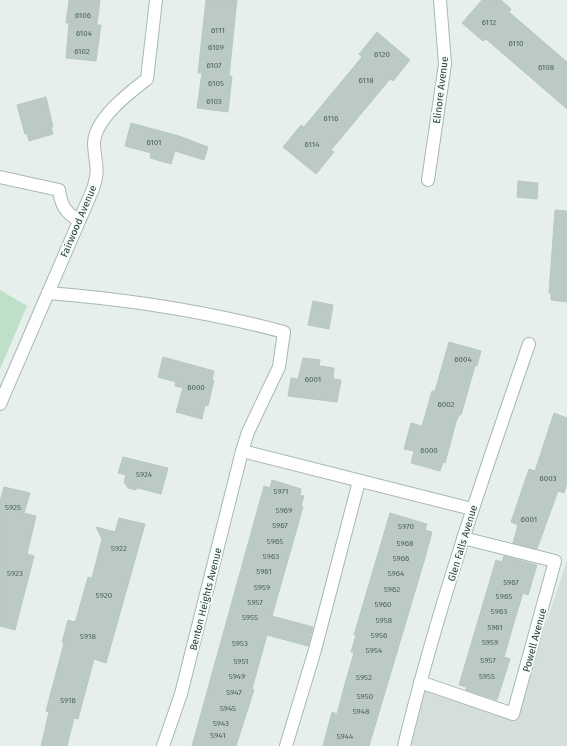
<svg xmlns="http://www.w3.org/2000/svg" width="567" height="746" font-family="'Fira Sans',sans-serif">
<rect width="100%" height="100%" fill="#e6efeb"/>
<polygon fill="#d4dfda" points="567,560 567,746 407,746 423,688 516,715"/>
<polygon fill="#bfe0c8" points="0,290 27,306 0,369"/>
<g fill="#bbcac4" stroke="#b8c9c2">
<polygon points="69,0 100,0 97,25 101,25 96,61 66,58 69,23 66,23"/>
<polygon points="206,0 237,0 229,76 232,76 228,112 197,108 202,73 198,73"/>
<polygon points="482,0 501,0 511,9 509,12 567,62 567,109 486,39 483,41 462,23"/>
<polygon points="377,32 410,60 393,81 390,79 331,150 334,152 316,174 283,147 301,125 304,127 362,57 359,54"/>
<polygon points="46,97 53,127 51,127 53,134 29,141 27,134 25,134 17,105"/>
<polygon points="131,123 179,136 208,147 204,160 175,151 171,164 150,158 151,153 125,146"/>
<polygon points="518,181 538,183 537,199 517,197"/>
<polygon points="555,210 567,211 567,302 551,300 551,293 549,293"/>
<polygon points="313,301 333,305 329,329 308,325"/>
<polygon points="449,342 481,351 477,366 475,366 461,415 459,415 456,422 445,463 443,462 440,471 411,463 414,451 404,449 411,423 422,426 432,391 435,391"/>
<polygon points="163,357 214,371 212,380 214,380 208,406 205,405 202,419 176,412 183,388 175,386 176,382 158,377"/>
<polygon points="303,358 320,360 319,366 334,368 333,379 341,380 337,402 288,396 291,378 298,379"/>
<polygon points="554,413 567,418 567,482 564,493 558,491 537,549 513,543 518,525 511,522 529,469 535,471"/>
<polygon points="123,457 168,468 161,494 138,488 135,490 128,488 124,482 126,475 118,473"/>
<polygon points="272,480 301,489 300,495 304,496 301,506 303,507 272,616 313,627 308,646 267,635 252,689 254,690 236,746 192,746 264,486 270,488"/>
<polygon points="4,487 30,493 24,513 36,516 27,554 34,556 15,630 0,626 0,501"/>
<polygon points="390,513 427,524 425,530 432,532 425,558 369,746 323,746 332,712 337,714 346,680 354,653 351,652 356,635 354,635"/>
<polygon points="119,518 145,524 106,663 94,659 78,719 74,718 67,746 41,746 49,712 46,711 64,643 62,642 68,620 74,622 76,620 88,577 92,578 102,539 96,527 115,532"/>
<polygon points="504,556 537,565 528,595 523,593 518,609 504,657 510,659 497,700 466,690 466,687 459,685 496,560 502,562"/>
</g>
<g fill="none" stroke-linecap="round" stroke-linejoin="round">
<g stroke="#a8b8b2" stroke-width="14">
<g id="minor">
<path d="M0 177 59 190C61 205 65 212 78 220"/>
<polyline points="428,180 445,64 440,0"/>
<path d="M48 293C125 299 209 312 284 332L279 367 248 432 242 451 181 694 163 746"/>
<path d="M0 404 93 189C100 167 95 165 94 144 94 119 129 93 147 79L156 0"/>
<polyline points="242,451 472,509"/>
<polyline points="420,682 513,714 555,561 463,538"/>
<polyline points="286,746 315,650 359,481"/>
<path d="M404 746C437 609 483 477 529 344"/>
</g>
</g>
<use href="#minor" stroke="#fff" stroke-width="12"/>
</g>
<g text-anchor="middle" stroke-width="4" stroke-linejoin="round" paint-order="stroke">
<g font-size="8" fill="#4a645c">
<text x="83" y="18">6106</text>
<text x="489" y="25">6112</text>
<text x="218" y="33">6111</text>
<text x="84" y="36">6104</text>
<text x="516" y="46">6110</text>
<text x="216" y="50">6109</text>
<text x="82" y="54">6102</text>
<text x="382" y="57">6120</text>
<text x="214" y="68">6107</text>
<text x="546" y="70">6108</text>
<text x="366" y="83">6118</text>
<text x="216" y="86">6105</text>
<text x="214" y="104">6103</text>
<text x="331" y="121">6116</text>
<text x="154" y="145">6101</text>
<text x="312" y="147">6114</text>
<text x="463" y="362">6004</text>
<text x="313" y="382">6001</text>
<text x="196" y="390">6000</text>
<text x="446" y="407">6002</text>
<text x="429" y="453">6000</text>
<text x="144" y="477">5924</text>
<text x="548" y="481">6003</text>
<text x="281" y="494">5971</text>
<text x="13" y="510">5925</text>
<text x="284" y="513">5969</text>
<text x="529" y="522">6001</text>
<text x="280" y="528">5967</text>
<text x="406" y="529">5970</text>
<text x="275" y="544">5965</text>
<text x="405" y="546">5968</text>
<text x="119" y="551">5922</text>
<text x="271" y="559">5963</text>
<text x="401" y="561">5966</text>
<text x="264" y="574">5961</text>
<text x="15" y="576">5923</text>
<text x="396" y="576">5964</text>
<text x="511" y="585">5967</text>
<text x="262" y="590">5959</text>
<text x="392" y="592">5962</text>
<text x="104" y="598">5920</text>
<text x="504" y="599">5965</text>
<text x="255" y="605">5957</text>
<text x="383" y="607">5960</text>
<text x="499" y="614">5963</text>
<text x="250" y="620">5955</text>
<text x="384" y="623">5958</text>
<text x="495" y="630">5961</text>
<text x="379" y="638">5956</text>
<text x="88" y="639">5918</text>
<text x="490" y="645">5959</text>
<text x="240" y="646">5953</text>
<text x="374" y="653">5954</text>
<text x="488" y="663">5957</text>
<text x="241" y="664">5951</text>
<text x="237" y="679">5949</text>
<text x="487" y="679">5955</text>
<text x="364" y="680">5952</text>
<text x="234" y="695">5947</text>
<text x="365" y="699">5950</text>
<text x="68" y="703">5916</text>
<text x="228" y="711">5945</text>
<text x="361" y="714">5948</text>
<text x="221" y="726">5943</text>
<text x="218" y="738">5941</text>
<text x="345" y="739">5944</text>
</g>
<g font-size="10" fill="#24423a" stroke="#f7fbf9">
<text transform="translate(440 90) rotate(-83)" y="4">Elinore Avenue</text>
<text transform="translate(78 221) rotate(-67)" y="4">Fairwood Avenue</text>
<text transform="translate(462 543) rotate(-73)" y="4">Glen Falls Avenue</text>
<text transform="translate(205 599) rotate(-76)" y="4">Benton Heights Avenue</text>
<text transform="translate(534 640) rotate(-75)" y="4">Powell Avenue</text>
</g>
</g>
</svg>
